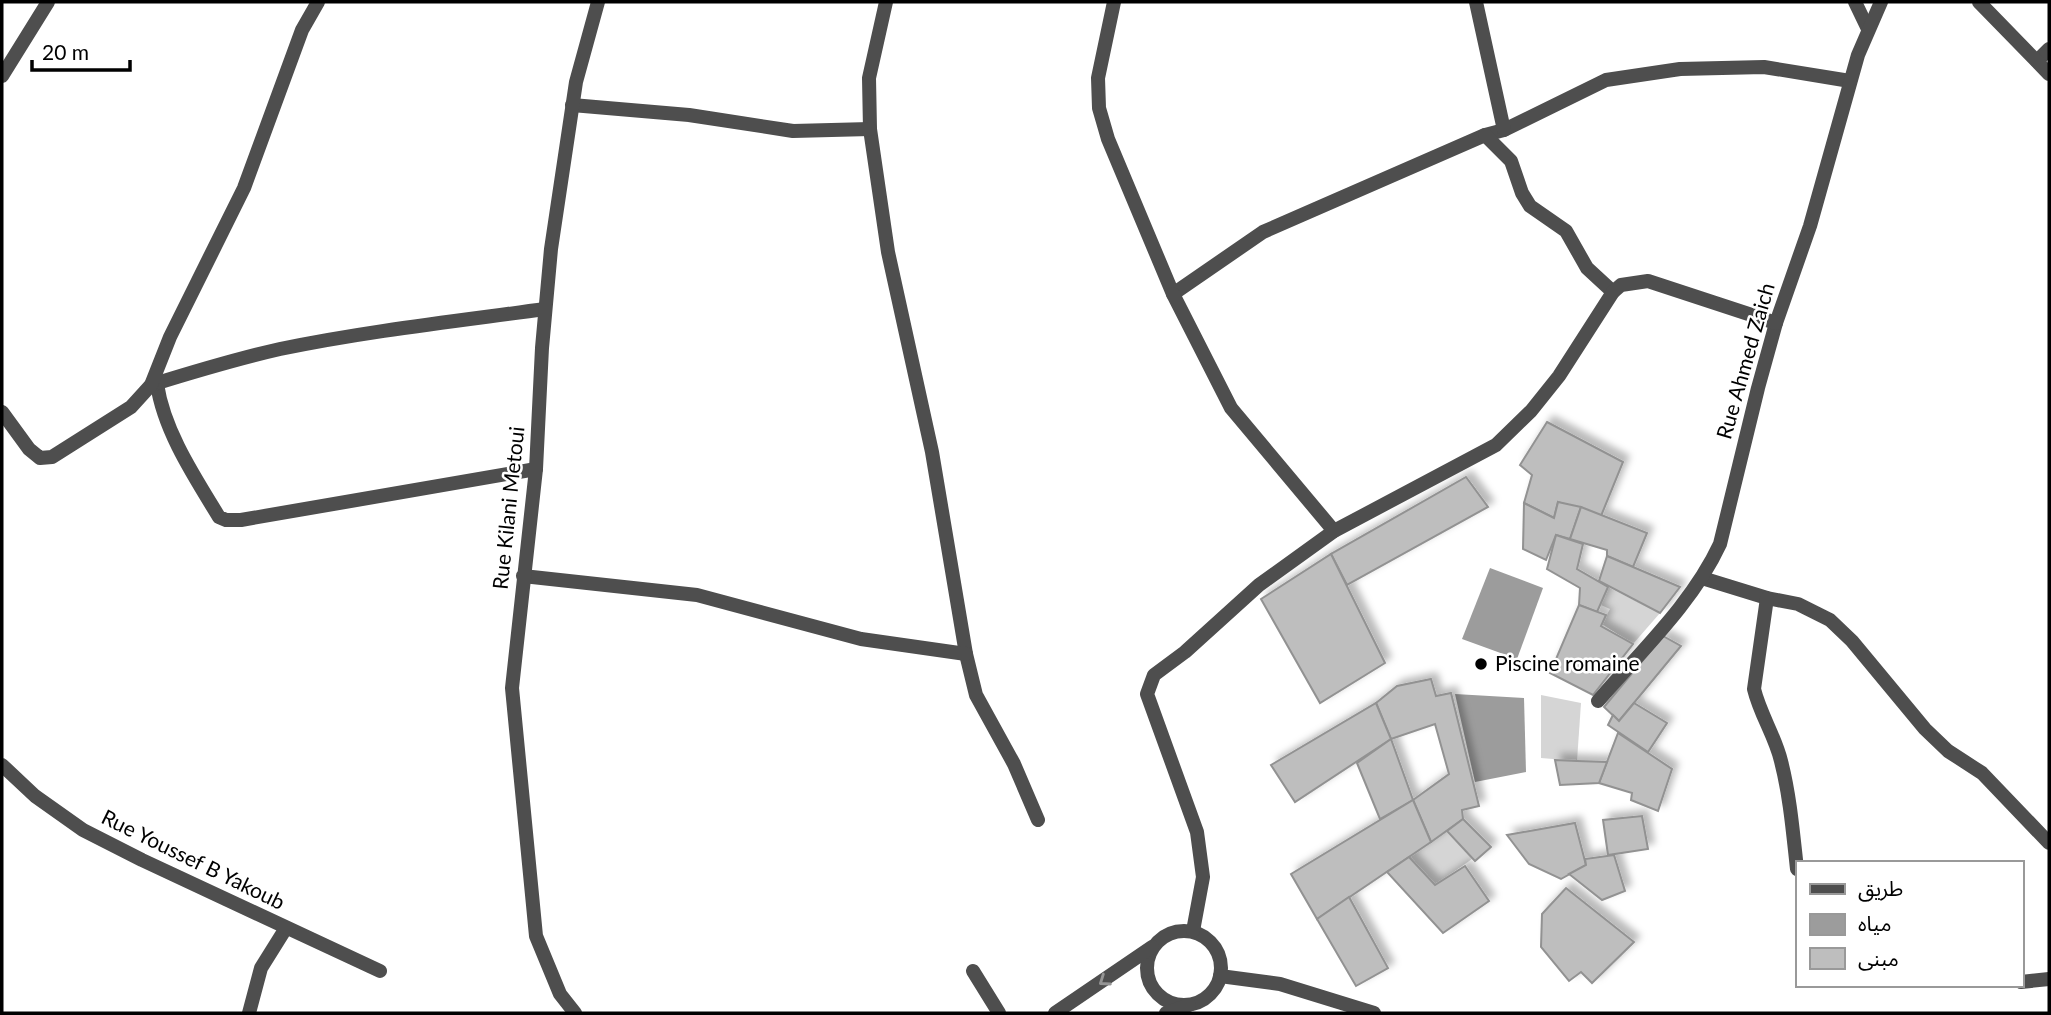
<svg xmlns="http://www.w3.org/2000/svg" width="2051" height="1015" font-family="Lato,'Noto Sans Arabic',sans-serif">
<defs>
<filter id="shadow"><feDropShadow dx="6" dy="-6" stdDeviation="3.5" flood-color="#0004"/></filter>
</defs>
<rect width="100%" height="100%" fill="#fff"/>
<g fill="#d5d5d5">
<polygon points="1608,587 1660,613 1633,644 1602,624 1610,609 1601,605"/>
<polygon points="1541,695 1581,703 1577,761 1541,758"/>
<polygon points="1447,831 1472,859 1435,885 1409,857"/>
</g>
<g fill="#9c9c9c">
<polygon points="1490,568 1543,588 1517,659 1462,639"/>
<polygon points="1455,694 1524,698 1526,772 1475,782"/>
</g>
<g fill="#bebebe" stroke="#929292" stroke-width="2" filter="url(#shadow)">
<polygon points="1547,422 1623,462 1601,516 1558,502 1554,518 1524,503 1532,475 1520,465"/>
<polygon points="1466,477 1488,507 1347,585 1331,554"/>
<polygon points="1558,502 1581,507 1570,539 1556,535 1546,560 1523,549 1524,503 1554,518"/>
<polygon points="1581,507 1647,533 1633,567 1607,556 1607,550 1570,539"/>
<polygon points="1556,535 1583,544 1577,569 1608,587 1597,612 1579,605 1580,588 1547,569"/>
<polygon points="1331,554 1385,663 1320,703 1261,599"/>
<polygon points="1607,556 1633,567 1680,587 1660,613 1599,581"/>
<polygon points="1579,605 1606,615 1601,626 1633,644 1593,695 1550,673"/>
<polygon points="1663,636 1681,646 1619,721 1604,707"/>
<polygon points="1431,679 1436,696 1451,693 1479,806 1462,810 1463,819 1431,842 1413,800 1449,774 1435,724 1391,739 1376,703 1397,686"/>
<polygon points="1376,703 1391,739 1295,802 1271,765"/>
<polygon points="1634,703 1667,723 1648,752 1608,725 1613,715 1619,721"/>
<polygon points="1618,733 1672,769 1658,811 1631,800 1632,793 1599,783"/>
<polygon points="1391,739 1413,800 1380,819 1357,763"/>
<polygon points="1555,760 1577,761 1607,762 1599,783 1560,785"/>
<polygon points="1413,800 1431,842 1317,919 1291,874"/>
<polygon points="1642,816 1648,849 1608,855 1603,820"/>
<polygon points="1463,819 1491,847 1475,861 1447,831"/>
<polygon points="1575,823 1586,865 1561,879 1529,864 1507,835"/>
<polygon points="1614,855 1625,891 1602,900 1569,874 1586,865 1585,859"/>
<polygon points="1409,857 1435,885 1465,866 1489,901 1443,933 1387,872"/>
<polygon points="1566,888 1634,942 1592,983 1581,972 1569,981 1541,947 1542,914"/>
<polygon points="1349,897 1388,968 1356,986 1317,919"/>
</g>
<g fill="none" stroke-linecap="round" stroke-linejoin="round">
<g stroke="#4e4e4e" stroke-width="14">
<polyline points="973,971 999,1013"/>
<polyline points="249,1013 261,968 286,928"/>
</g>
<g stroke="#4e4e4e" stroke-width="14">
<polyline points="886,2 869,78 870,129 888,252 932,452 966,654 976,695 1014,764 1038,820"/>
<polyline points="1114,2 1098,78 1099,108 1108,139 1173,294 1263,232 1485,135 1504,130 1606,80 1680,69 1764,67 1850,81"/>
<polyline points="1476,2 1504,130"/>
<polyline points="1855,2 1868,29"/>
<polyline points="2037,61 2049,49"/>
<polyline points="2,76 48,2"/>
<polyline points="572,105 689,115 793,131 870,129"/>
<polyline points="1485,135 1511,161 1522,193 1530,206 1566,231 1587,268 1613,292"/>
<polyline points="1173,294 1231,408 1334,531"/>
<path d="M157 384C164 431 194 476 219 517L226 520H241L536 469"/>
<path d="M151 385C193 372 236 359 280 349 367 331 457 321 545 309"/>
<polyline points="2,412 29,449 40,458 52,457 131,407 151,385 170,337 244,188 302,30 318,2"/>
<polyline points="523,576 697,595 861,639 966,654"/>
<polyline points="1702,578 1767,598 1798,604 1830,620 1852,641 1925,729 1948,751 1982,773 2049,843"/>
<path d="M1767 598 1754 689C1760 714 1775 736 1781 761 1790 796 1793 833 1797 869"/>
<path d="M1598 701C1641 651 1692 604 1720 544L1758 388 1776 323 1810 226 1858 55 1881 2"/>
<polyline points="2,765 35,796 83,830 142,860 380,971"/>
<circle cx="1184" cy="968" r="37"/>
<polyline points="1193,931 1203,877 1197,832 1147,694 1154,675 1185,652 1259,585 1334,531 1496,445 1531,411 1559,376 1613,292 1621,285 1648,281 1776,323"/>
<polyline points="1220,976 1280,984 1374,1013"/>
<polyline points="2021,982 2049,979"/>
<polyline points="575,1013 560,994 536,936 512,688 536,469 542,348 551,249 576,82 598,2"/>
</g>
<g stroke="#4e4e4e" stroke-width="14">
<polyline points="1979,2 2049,74"/>
<polyline points="1055,1013 1152,947"/>
<polyline points="1166,1013 1189,1005"/>
</g>
</g>
<defs><path id="oneway-chevron" d="M-2-3.5L2.5 0L-2 3.5" fill="none" stroke-width="1.6" stroke-linecap="round" stroke-linejoin="round" transform="scale(1.75)"/></defs>
<use stroke="#959595" href="#oneway-chevron" transform="translate(1104 981) rotate(145)"/>
<circle fill="#000" stroke="#fff" stroke-width="2.5" cx="1481" cy="664" r="7"/>
<g text-anchor="middle" stroke-width="5" stroke-linejoin="round" paint-order="stroke">
<g font-size="21" fill="#000" stroke="#fff">
<text transform="translate(1746 361) rotate(-74)" y="7">Rue Ahmed Zaich</text>
<text transform="translate(509 508) rotate(-84)" y="7">Rue Kilani Metoui</text>
<text transform="translate(193 860) rotate(26)" y="7">Rue Youssef B Yakoub</text>
</g>
<g font-size="21" fill="#000" stroke="#fff" text-anchor="start">
<text x="1495" y="671">Piscine romaine</text>
</g>
</g>
<rect width="2051" height="1015" fill="none" stroke="#000000" stroke-width="7"/>
<rect x="1796" y="861" width="228" height="126" fill="#ffffff" stroke="#999999" stroke-width="2"/>
<rect x="1810" y="884" width="35" height="10" fill="#4e4e4e" stroke="#999999" stroke-width="2"/>
<text x="1858" y="896" font-size="21" fill="#000000">طريق</text>
<rect x="1810" y="914" width="35" height="21" fill="#9c9c9c" stroke="#999999" stroke-width="2"/>
<text x="1858" y="931" font-size="21" fill="#000000">مياه</text>
<rect x="1810" y="948" width="35" height="21" fill="#bebebe" stroke="#999999" stroke-width="2"/>
<text x="1858" y="966" font-size="21" fill="#000000">مبنى</text>
<path d="M32 60v10h98v-10" fill="none" stroke="#000000" stroke-width="3.5"/>
<text x="42" y="60" font-size="21" fill="#000000" stroke="#ffffff" stroke-width="5" paint-order="stroke">20 m</text>
</svg>
